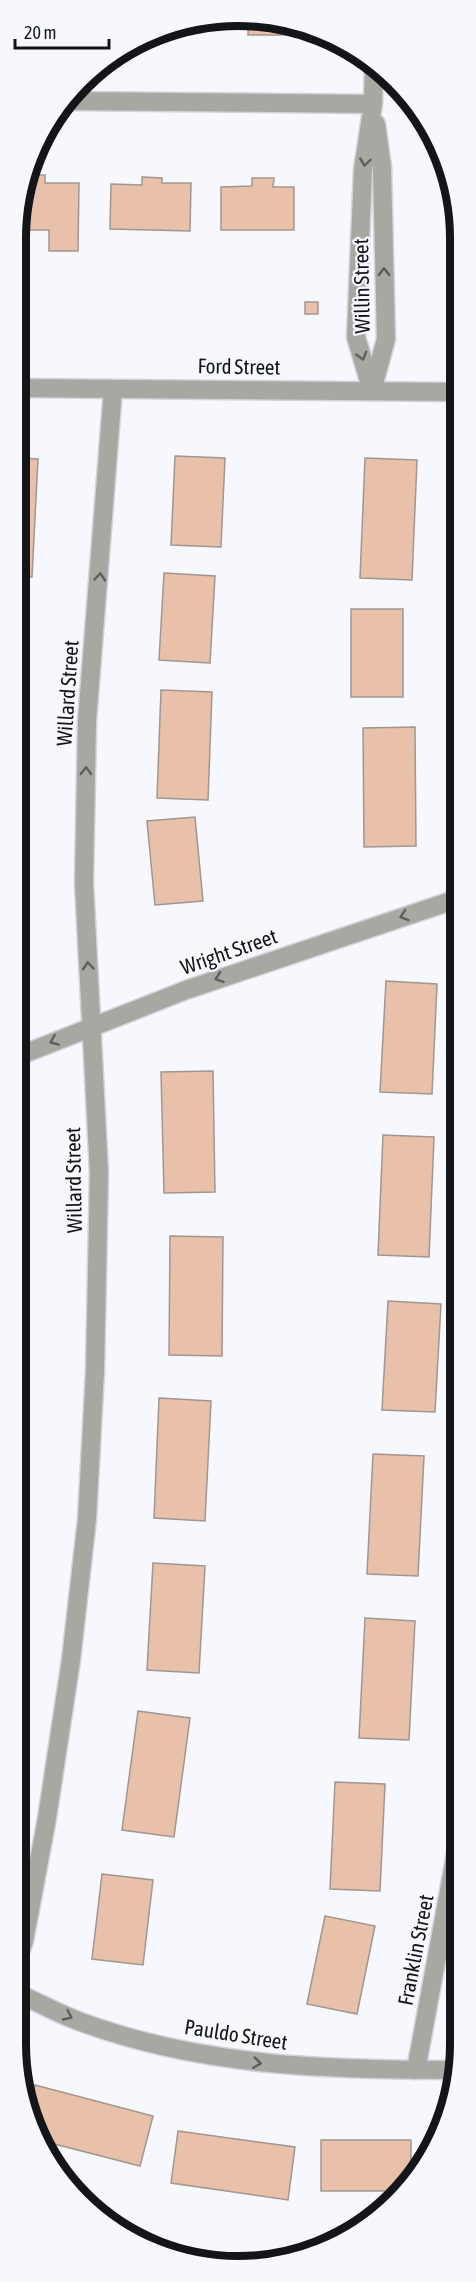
<svg xmlns="http://www.w3.org/2000/svg" width="476" height="2282" font-family="'Asap Condensed',sans-serif">
<rect width="100%" height="100%" fill="#f6f8fd"/>
<g fill="#e9c0a9" stroke="#a19690" stroke-width="1.5">
<polygon points="267,17 295,25 295,35 248,35 248,18"/>
<polygon points="28,175 45,175 45,183 79,183 78,251 49,251 49,230 17,230 17,209"/>
<polygon points="142,177 162,178 162,183 191,183 190,231 110,229 111,184 142,185"/>
<polygon points="252,178 274,178 273,187 294,187 294,230 221,230 221,187 252,186"/>
<polygon points="449,181 460,223 460,249 449,249"/>
<rect x="305" y="302" width="13" height="12"/>
<polygon points="175,456 225,458 221,547 171,545"/>
<polygon points="17,458 38,459 32,577 16,576"/>
<polygon points="365,458 417,460 412,580 360,578"/>
<polygon points="164,573 215,576 210,663 159,660"/>
<rect x="351" y="609" width="52" height="88"/>
<polygon points="161,690 212,692 208,800 157,798"/>
<polygon points="415,727 416,846 364,847 363,728"/>
<polygon points="195,817 203,901 155,905 147,821"/>
<polygon points="16,900 17,986 16,986"/>
<polygon points="386,981 437,984 432,1094 380,1092"/>
<polygon points="213,1071 215,1192 164,1193 161,1072"/>
<polygon points="383,1135 434,1137 429,1257 378,1255"/>
<polygon points="16,1142 27,1142 28,1261 16,1261"/>
<polygon points="170,1236 223,1237 222,1356 169,1355"/>
<polygon points="388,1301 441,1304 435,1412 382,1410"/>
<polygon points="16,1302 22,1302 18,1423 16,1423"/>
<polygon points="159,1398 211,1401 205,1521 154,1518"/>
<polygon points="373,1454 424,1456 418,1576 367,1574"/>
<polygon points="16,1462 20,1463 16,1552"/>
<polygon points="153,1563 205,1566 199,1673 147,1670"/>
<polygon points="365,1618 415,1621 409,1740 359,1738"/>
<polygon points="138,1711 190,1718 174,1837 122,1830"/>
<polygon points="335,1782 385,1784 380,1891 330,1889"/>
<polygon points="102,1874 153,1880 143,1965 92,1959"/>
<polygon points="325,1916 375,1926 357,2014 307,2004"/>
<polygon points="35,2085 153,2116 140,2166 39,2140 32,2129 29,2112"/>
<polygon points="178,2131 295,2147 288,2200 171,2183"/>
<polygon points="321,2140 411,2140 411,2178 401,2191 321,2191"/>
</g>
<g fill="none" stroke-linecap="round" stroke-linejoin="round">
<g stroke="#d2d4d9" stroke-width="21">
<g id="minor">
<polyline points="67,101 373,104 374,65"/>
<polyline points="17,388 460,392"/>
<polyline points="372,391 356,337 363,169 373,104"/>
<polyline points="372,391 386,339 382,167 376,124"/>
<polyline points="16,1057 186,990 460,898"/>
<polyline points="15,1966 24,1941 47,1818 71,1660 87,1519 95,1371 99,1173 84,883 87,721 113,389"/>
<path d="M15 1992C37 2002 59 2014 81 2022 203 2067 331 2070 459 2070"/>
<polyline points="416,2070 459,1837"/>
</g>
</g>
<use href="#minor" stroke="#a9a7a2" stroke-width="18"/>
</g>
<defs><path id="oneway-chevron" d="M-2-3.5L2.5 0L-2 3.5" fill="none" stroke-width="1.6" stroke-linecap="round" stroke-linejoin="round" transform="scale(1.5)"/></defs>
<g stroke="#5e5e5e">
<use href="#oneway-chevron" transform="translate(365 162) rotate(98)"/>
<use href="#oneway-chevron" transform="translate(384 272) rotate(-91)"/>
<use href="#oneway-chevron" transform="translate(362 356) rotate(74)"/>
<use href="#oneway-chevron" transform="translate(100 577) rotate(-85)"/>
<use href="#oneway-chevron" transform="translate(86 771) rotate(-89)"/>
<use href="#oneway-chevron" transform="translate(404 916) rotate(162)"/>
<use href="#oneway-chevron" transform="translate(88 966) rotate(-95)"/>
<use href="#oneway-chevron" transform="translate(219 978) rotate(161)"/>
<use href="#oneway-chevron" transform="translate(54 1041) rotate(157)"/>
<use href="#oneway-chevron" transform="translate(68 2016) rotate(25)"/>
<use href="#oneway-chevron" transform="translate(257 2063) rotate(7)"/>
</g>
<g text-anchor="middle" stroke-width="4.5" stroke-linejoin="round" paint-order="stroke">
<g font-size="21" fill="#131519" stroke="#f6f8fd">
<text transform="translate(362 286) rotate(-91)" y="7">Willin Street</text>
<text transform="translate(239 367) rotate(1)" y="7">Ford Street</text>
<text transform="translate(68 693) rotate(-86)" y="7">Willard Street</text>
<text transform="translate(229 952) rotate(-19)" y="7">Wright Street</text>
<text transform="translate(74 1180) rotate(-91)" y="7">Willard Street</text>
<text transform="translate(416 1950) rotate(-79)" y="7">Franklin Street</text>
<text transform="translate(236 2035) rotate(9)" y="7">Pauldo Street</text>
</g>
</g>
<path d="M0 0H476V2282H0ZM238 26H238A212 212 0 0 1 450 238V2044A212 212 0 0 1 238 2256H238A212 212 0 0 1 26 2044V238A212 212 0 0 1 238 26Z" fill="#f6f8fd" fill-rule="evenodd"/>
<path fill="none" stroke="#131519" stroke-width="8" d="M238 26H238A212 212 0 0 1 450 238V2044A212 212 0 0 1 238 2256H238A212 212 0 0 1 26 2044V238A212 212 0 0 1 238 26Z"/>
<path d="M15 39v9h94v-9" fill="none" stroke="#131519" stroke-width="3"/>
<text x="24" y="39" font-size="18" fill="#131519" stroke="#f6f8fd" stroke-width="4.5" paint-order="stroke">20 m</text>
</svg>
